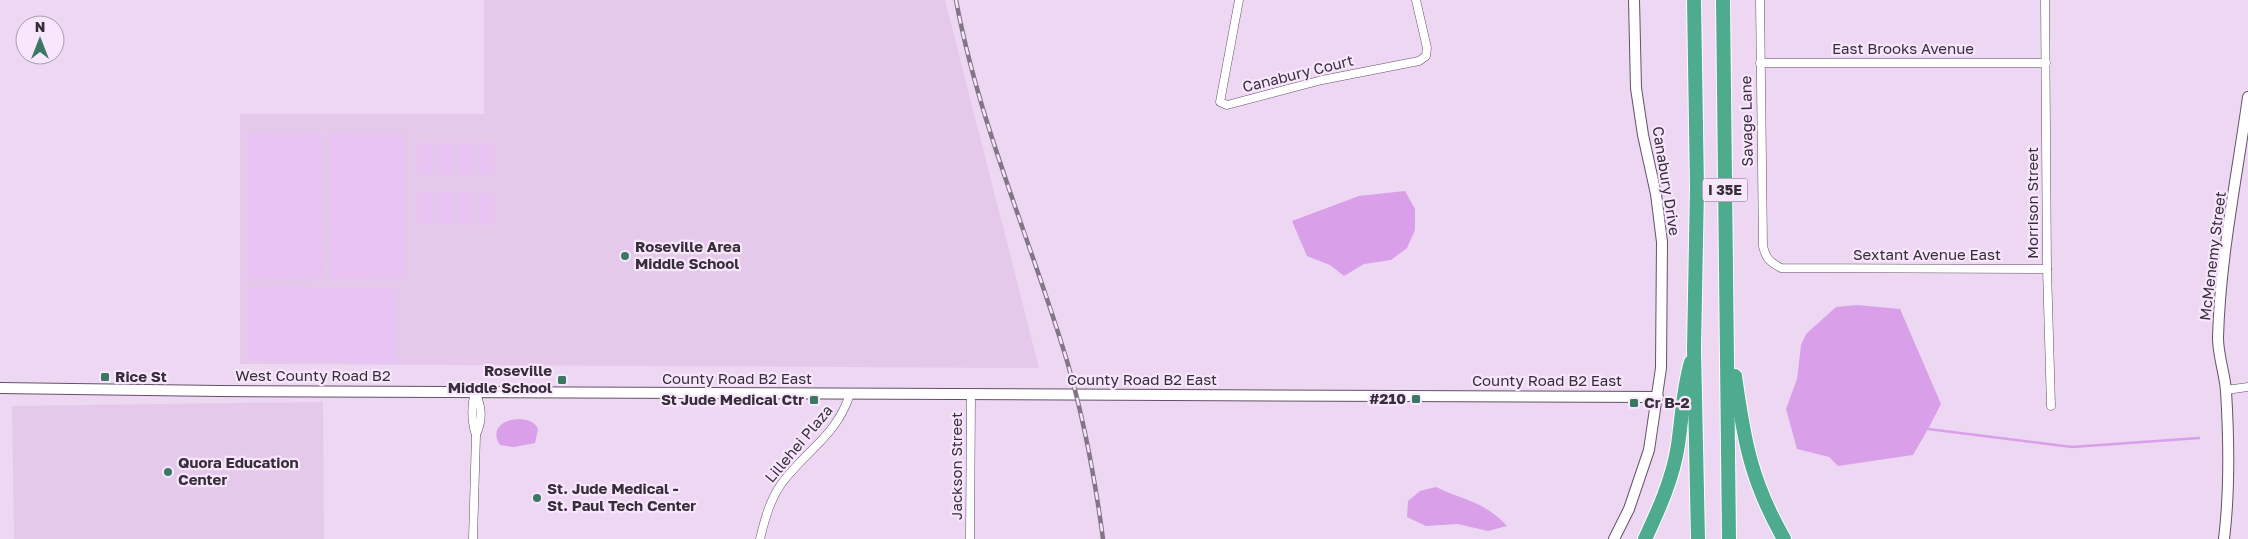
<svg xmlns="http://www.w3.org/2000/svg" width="2248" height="539" font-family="'Golos Text',sans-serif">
<rect width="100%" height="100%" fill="#edd7f3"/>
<g fill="#e4c9eb">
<polygon points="484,0 945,0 1039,368 240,364 240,114 484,114"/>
<polygon points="323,402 324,539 14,539 12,406"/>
</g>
<g fill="#e8c3f3">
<polygon points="322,133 323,278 248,279 248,134"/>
<polygon points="404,133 404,278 330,279 329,134"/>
<rect x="418" y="143" width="15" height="32"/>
<polygon points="439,143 454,143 453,175 438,175"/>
<rect x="459" y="143" width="15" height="32"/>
<rect x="479" y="143" width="15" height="32"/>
<rect x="418" y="192" width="15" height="32"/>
<polygon points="439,192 454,192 453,224 438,224"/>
<polygon points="459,192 473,192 473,225 458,225"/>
<rect x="479" y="193" width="15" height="32"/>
<polygon points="249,286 397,289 396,363 248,360"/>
</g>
<g fill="#d99fe9">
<polygon points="1405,191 1415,209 1415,230 1407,248 1391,260 1364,264 1344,276 1330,265 1307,256 1292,221 1359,196"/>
<polygon points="1857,305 1900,309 1941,404 1928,429 1913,455 1838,466 1829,457 1797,449 1786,409 1797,379 1801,345 1806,334 1836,307"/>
<path d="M520 419C528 420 534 421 538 429L535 443 514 447 500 445C489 428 505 419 520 419Z"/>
<path d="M1436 487C1465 501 1484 501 1507 526L1488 531 1458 524 1426 526 1407 517 1408 501 1420 491Z"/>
</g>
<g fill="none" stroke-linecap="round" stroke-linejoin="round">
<polyline stroke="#d99fe9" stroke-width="2.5" points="1928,429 2072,447 2199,438"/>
<g stroke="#645169" stroke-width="9">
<g id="street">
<polyline points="1239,0 1220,102 1227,105 1322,80 1419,61 1426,56 1427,48 1416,0"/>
<path d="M1760 0 1763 246C1766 259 1770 262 1781 268L2047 269"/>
<polyline points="2045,0 2047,269 2051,406"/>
<polyline points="1760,63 2046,63"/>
<polyline points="2226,390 2248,387"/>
<path d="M475 392C482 407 483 419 476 435"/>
<path d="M473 539 476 435C471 420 471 407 475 392"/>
<path d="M760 539C765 518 771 496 785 479 810 448 837 434 850 394"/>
<polyline points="970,539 971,394"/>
</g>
</g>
<g stroke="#645169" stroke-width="12">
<g id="secondary">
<polyline points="0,388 220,391 1658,397"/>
<polyline points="1614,539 1629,509 1649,450 1661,368 1662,242 1656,194 1643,135 1636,88 1634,0"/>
<path d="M2224 539C2230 490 2229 440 2226 391 2225 374 2218 356 2218 338 2220 258 2237 177 2248 97"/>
</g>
</g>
<g stroke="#fff" stroke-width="16">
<g id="highway">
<polyline points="1694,0 1697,188 1694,349 1698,539"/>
<polyline points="1723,0 1729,539"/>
<path d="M1735 376C1744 441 1751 481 1784 539"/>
<path d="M1645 539C1659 509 1673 478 1678 445 1682 417 1683 390 1691 362"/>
</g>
</g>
<use href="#street" stroke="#fff" stroke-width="8"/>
<use href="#secondary" stroke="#fff" stroke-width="10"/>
<use href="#highway" stroke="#4eab8d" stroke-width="14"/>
<g stroke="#837587" stroke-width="4.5">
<path id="rail" d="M956 0C979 124 1031 241 1067 361 1084 419 1095 479 1103 539"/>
</g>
<use href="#rail" stroke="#f8e6fd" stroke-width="2.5" stroke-dasharray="8" stroke-linecap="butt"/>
</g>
<g fill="#3b7863" stroke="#f8e6fd" stroke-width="2">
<circle cx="625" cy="256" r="5"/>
<rect x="100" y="372" width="10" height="10" rx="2.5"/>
<rect x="557" y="375" width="10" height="10" rx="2.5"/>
<rect x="1411" y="394" width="10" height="10" rx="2.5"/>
<rect x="809" y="395" width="10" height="10" rx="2.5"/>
<rect x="1629" y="398" width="10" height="10" rx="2.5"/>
<circle cx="168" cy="472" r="5"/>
<circle cx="537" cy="498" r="5"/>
</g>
<g text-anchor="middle" stroke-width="4.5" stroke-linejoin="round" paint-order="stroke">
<rect fill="#f8e6fd" stroke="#706574" stroke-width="1" x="1702.5" y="178.5" width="45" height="23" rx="4"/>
<g font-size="14" font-weight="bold" fill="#362e39">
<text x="1725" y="195">I 35E</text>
</g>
<g font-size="15" fill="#362e39" stroke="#f8e6fd">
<text x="1903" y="54">East Brooks Avenue</text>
<text transform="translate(1298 74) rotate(-14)" y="5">Canabury Court</text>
<text transform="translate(1747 121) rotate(-91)" y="5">Savage Lane</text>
<text transform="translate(1666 181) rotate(81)" y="5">Canabury Drive</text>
<text transform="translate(2033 203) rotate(-90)" y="5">Morrison Street</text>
<text x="1927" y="260">Sextant Avenue East</text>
<text transform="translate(2213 256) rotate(-83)" y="5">McMenemy Street</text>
<text x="313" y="381">West County Road B2</text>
<text x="737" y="384">County Road B2 East</text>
<text x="1142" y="385">County Road B2 East</text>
<text x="1547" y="386">County Road B2 East</text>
<text transform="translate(799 444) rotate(-50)" y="5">Lillehei Plaza</text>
<text transform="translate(957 466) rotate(-90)" y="5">Jackson Street</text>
</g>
<g font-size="15" font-weight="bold" fill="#362e39" stroke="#f8e6fd" text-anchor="start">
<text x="635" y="252">Roseville Area<tspan x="635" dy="17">Middle School</tspan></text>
<text x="552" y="376" text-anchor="end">Roseville<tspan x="552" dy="17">Middle School</tspan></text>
<text x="115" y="382">Rice St</text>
<text x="1406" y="404" text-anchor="end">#210</text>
<text x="804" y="405" text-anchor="end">St Jude Medical Ctr</text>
<text x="1644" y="408">Cr B-2</text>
<text x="178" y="468">Quora Education<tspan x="178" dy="17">Center</tspan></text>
<text x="547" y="494">St. Jude Medical -<tspan x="547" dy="17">St. Paul Tech Center</tspan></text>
</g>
</g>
<g transform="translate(40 40)"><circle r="24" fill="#f8e6fd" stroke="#aa9caf"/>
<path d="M0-4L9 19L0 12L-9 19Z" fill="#3b7863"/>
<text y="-8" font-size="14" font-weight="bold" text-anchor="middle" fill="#362e39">N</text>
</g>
</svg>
